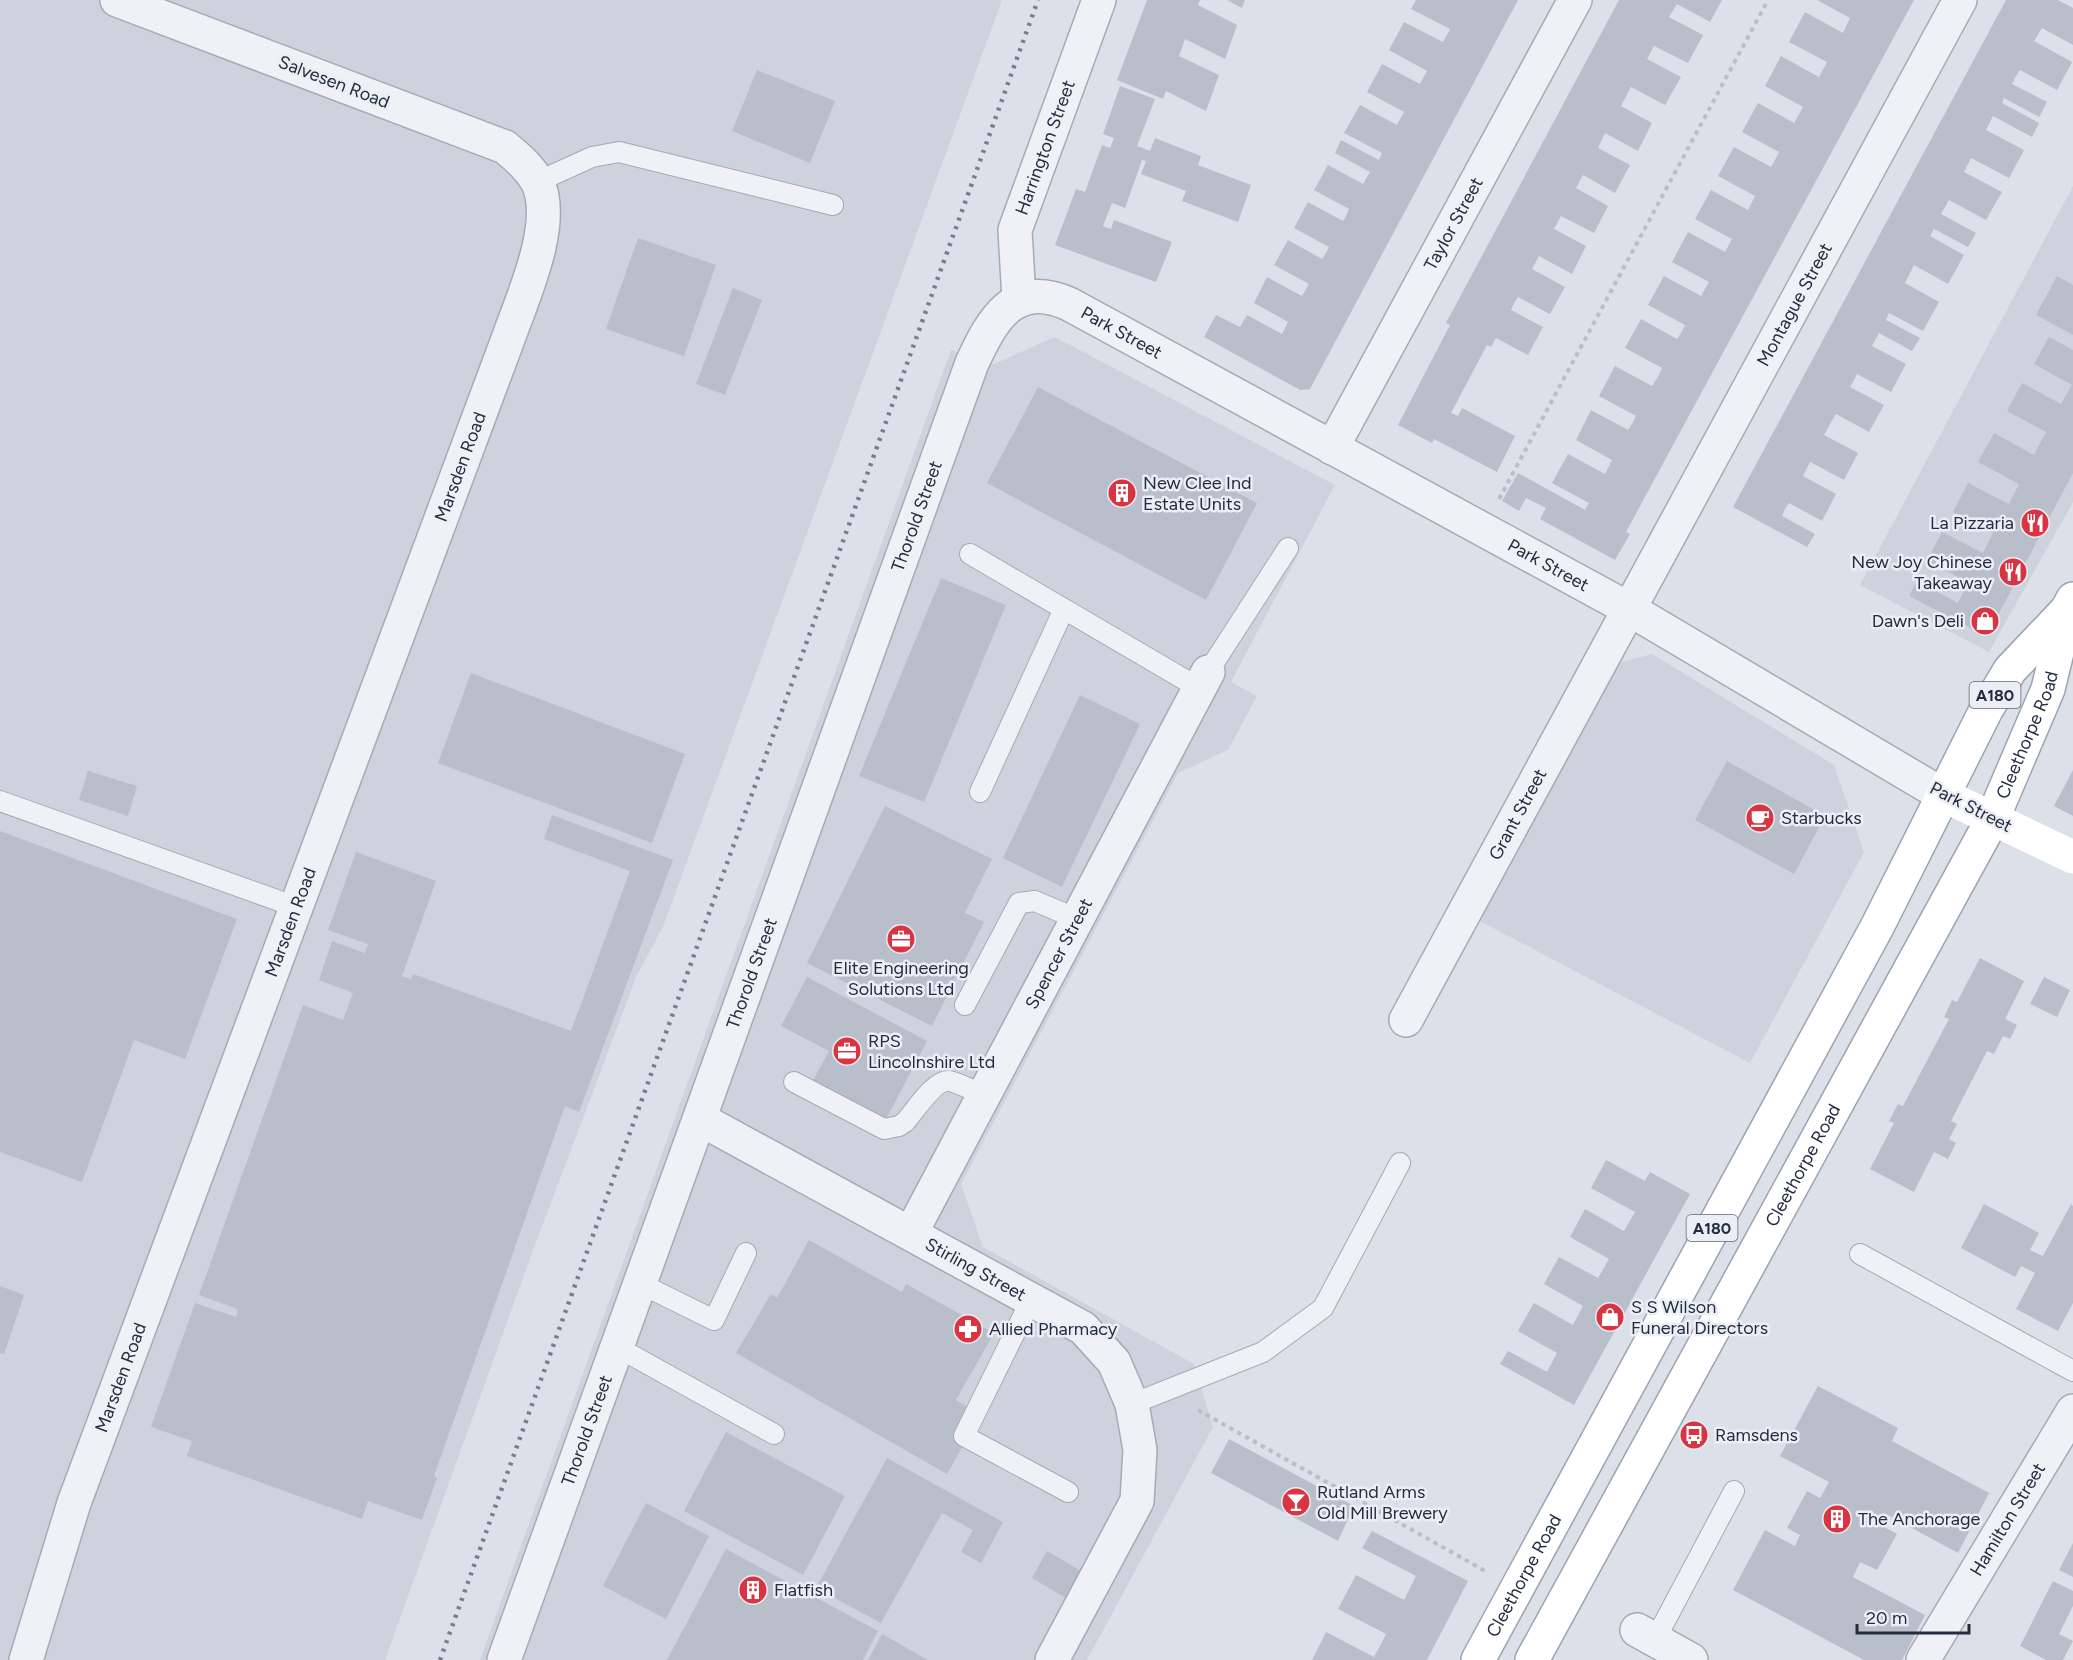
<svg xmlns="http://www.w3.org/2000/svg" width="2073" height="1660" font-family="Figtree,sans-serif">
<rect width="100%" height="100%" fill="#dce0e8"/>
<g fill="#ced2dd">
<polygon points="0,0 1002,0 663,927 637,975 532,1253 385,1660 0,1660"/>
<polygon points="2073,186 2073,502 1989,652 1860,585"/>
<polygon points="1055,337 1335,485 1231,682 1257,696 1228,750 1178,773 961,1184 983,1247 1194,1364 1213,1427 1087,1660 480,1660 951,350 994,364"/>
<polygon points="1652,654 1834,765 1864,852 1750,1063 1478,920 1618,663"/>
</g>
<g fill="#b9becb">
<polygon points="1147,0 1200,0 1198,5 1237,25 1225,59 1185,39 1182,48 1179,56 1219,75 1206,111 1166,91 1163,99 1117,80"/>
<polygon points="1227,0 1245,0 1242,8"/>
<polygon points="1416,0 1518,0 1310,389 1300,390 1204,337 1216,315 1240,327 1247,315 1282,334 1288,322 1254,303 1267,277 1302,296 1309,284 1274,265 1288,240 1322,259 1326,253 1329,247 1294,228 1308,202 1343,221 1346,216 1349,209 1314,190 1328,165 1363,184 1370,172 1335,153 1341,140 1379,160 1382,153 1344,133 1360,105 1397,125 1404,112 1367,92 1382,64 1420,84 1427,71 1389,50 1404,22 1443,42 1450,29 1411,9"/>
<polygon points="1619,0 1722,0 1710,22 1677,4 1669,17 1703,35 1688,63 1654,46 1647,59 1681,77 1665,105 1631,87 1621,106 1652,123 1638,151 1605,133 1598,148 1630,165 1615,193 1583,175 1576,188 1608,206 1594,233 1561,216 1554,229 1586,246 1572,274 1539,256 1532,269 1565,287 1550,314 1518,297 1514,303 1511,310 1543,327 1528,355 1496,338 1491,347 1487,345 1451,413 1458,416 1462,408 1515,436 1497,472 1434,439 1432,443 1398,425 1450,325 1446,323"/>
<polygon points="1817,0 1914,0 1626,532 1630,534 1615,560 1540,519 1546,508 1526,498 1519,511 1502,501 1518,473 1585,510 1589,503 1552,483 1568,454 1605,474 1612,460 1576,440 1591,410 1628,430 1632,424 1636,416 1599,396 1615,366 1652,386 1659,375 1662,368 1625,348 1641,319 1677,339 1681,333 1685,325 1648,305 1664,276 1701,296 1709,282 1672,262 1688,232 1725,252 1732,239 1695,219 1711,190 1748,210 1755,196 1718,176 1734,147 1771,167 1775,160 1779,152 1742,132 1758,103 1794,123 1803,107 1765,86 1781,56 1819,77 1827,62 1789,42 1805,12 1843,33 1850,18"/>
<polygon points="2006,0 2058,0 2073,8 2073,45 2042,28 2034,41 2072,62 2057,90 2020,70 2016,76 2012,84 2047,102 2039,117 2004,98 2002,103 2039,123 2032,137 1993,116 1986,130 2024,150 2009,178 1971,158 1964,172 2002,192 1986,220 1949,200 1941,214 1976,233 1968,247 1934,229 1930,236 1964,255 1948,284 1914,265 1905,283 1939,302 1923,331 1889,313 1886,320 1920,338 1912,351 1879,333 1872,346 1906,364 1891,392 1857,374 1854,380 1850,387 1884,405 1869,432 1836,414 1829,426 1824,435 1858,453 1844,480 1810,462 1803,476 1836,494 1822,521 1789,503 1785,509 1782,516 1815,534 1807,547 1733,507"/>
<polygon points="757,70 835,101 810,163 732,131"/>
<polygon points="1120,86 1155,99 1137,146 1150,151 1155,138 1201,156 1198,165 1251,185 1238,222 1182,201 1186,191 1141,174 1146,161 1142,160 1125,208 1112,203 1103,226 1111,229 1114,220 1172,242 1156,282 1055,245 1076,189 1085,192 1102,145 1110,148 1114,138 1103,134"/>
<polygon points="638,238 716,265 684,356 606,329"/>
<polygon points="2057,276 2073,285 2073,335 2036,315"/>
<polygon points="733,288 762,300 725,395 696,384"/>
<polygon points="2049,337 2073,350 2073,473 1987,636 1909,596 1917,581 1958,603 1968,582 1927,561 1942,532 1983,553 1993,533 1953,512 1968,483 2009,504 2019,484 1978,462 1994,433 2034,455 2046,432 2007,411 2022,383 2061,404 2072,385 2034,364"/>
<polygon points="1038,387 1257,503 1206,600 987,483"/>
<polygon points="941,578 1006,605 924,802 859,776"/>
<polygon points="471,673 685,754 652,843 438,763"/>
<polygon points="1080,695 1140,724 1062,887 1003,858"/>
<polygon points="1727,761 1825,816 1794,874 1695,820"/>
<polygon points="2073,770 2073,816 2054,806"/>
<polygon points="88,771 137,786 128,816 79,800"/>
<polygon points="885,806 992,859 965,913 984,922 932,1026 807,963"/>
<polygon points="552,815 673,860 579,1112 565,1106 434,1476 437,1478 422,1520 368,1501 362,1519 187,1456 192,1441 151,1427 195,1303 236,1317 238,1309 199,1295 303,1005 343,1020 353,993 319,980 332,941 365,953 368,944 328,930 356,852 436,881 402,976 411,979 413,974 571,1031 630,871 544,839"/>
<polygon points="0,831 237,919 185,1059 134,1040 82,1182 0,1152"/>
<polygon points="1980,958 2024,981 2005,1019 2017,1025 2010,1039 2003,1036 1994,1054 1987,1051 1968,1088 1951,1121 1957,1124 1949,1139 1956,1143 1948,1159 1934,1152 1914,1192 1870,1169 1894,1123 1889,1121 1898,1104 1903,1106 1949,1019 1944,1017 1952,1000 1957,1002"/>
<polygon points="807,977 927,1041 884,1123 811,1084 829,1051 781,1026"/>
<polygon points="2044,977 2070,990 2057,1017 2030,1004"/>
<polygon points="1606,1160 1645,1181 1650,1172 1690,1194 1574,1405 1500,1364 1508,1351 1547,1372 1557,1353 1518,1331 1534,1303 1573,1325 1583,1306 1544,1284 1559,1257 1598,1278 1609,1259 1570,1237 1585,1209 1624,1231 1635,1212 1591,1188"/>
<polygon points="1984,1204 2039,1233 2030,1250 2043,1256 2071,1204 2073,1206 2073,1303 2058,1331 2016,1309 2035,1273 2021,1266 2015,1277 1961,1248"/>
<polygon points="809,1240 902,1292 906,1284 994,1333 956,1400 981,1415 947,1474 736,1353 771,1294 777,1298"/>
<polygon points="0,1286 24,1295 4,1354 0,1353"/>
<polygon points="1818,1386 1898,1428 1892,1441 1989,1493 1958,1553 1886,1514 1880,1525 1897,1534 1877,1570 1860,1562 1853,1577 1925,1615 1902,1660 1864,1660 1733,1590 1765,1530 1795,1546 1800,1535 1787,1528 1807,1491 1820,1498 1829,1482 1780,1456"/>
<polygon points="726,1432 845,1496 803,1575 684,1511"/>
<polygon points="1229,1439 1354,1506 1338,1541 1211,1473"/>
<polygon points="887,1458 1003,1522 981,1563 961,1552 973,1530 942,1513 881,1623 816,1588"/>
<polygon points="646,1503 709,1536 666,1619 603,1586"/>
<polygon points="1372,1531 1468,1581 1427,1660 1312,1660 1326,1632 1374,1657 1380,1646 1386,1634 1338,1609 1356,1575 1404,1600 1416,1576 1362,1548"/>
<polygon points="2073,1543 2073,1577 2059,1570"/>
<polygon points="726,1549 878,1631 863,1660 667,1660"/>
<polygon points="1047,1551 1081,1571 1066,1598 1032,1578"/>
<polygon points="2053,1581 2073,1591 2073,1606 2059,1634 2073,1641 2063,1660 2046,1660 2020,1646"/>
<polygon points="882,1634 928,1660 868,1660"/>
</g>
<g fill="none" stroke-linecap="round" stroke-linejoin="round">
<g stroke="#a5aab5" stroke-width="22">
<g id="lane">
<polyline points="537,182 592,157 619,152 833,205"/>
<polyline points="970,554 1199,688"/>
<polyline points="1208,672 1288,548"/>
<polyline points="980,792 1064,609"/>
<polyline points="0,801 296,907"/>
<polyline points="965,1005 1019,903 1035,901 1077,919"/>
<path d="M794 1082 884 1129 899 1126 905 1122C914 1112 935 1079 949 1081 960 1083 973 1091 984 1095"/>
<polyline points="1860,1254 2073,1371"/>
<polyline points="641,1284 714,1320 746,1253"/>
<polyline points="1031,1300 964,1436 1068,1492"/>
<polyline points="617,1347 774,1434"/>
<polyline points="1132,1404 1263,1352 1323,1308 1400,1163"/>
<polyline points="1655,1640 1734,1491"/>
</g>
</g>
<g stroke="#a5aab5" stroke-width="36">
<g id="street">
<path id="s1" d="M1019 300 1015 230 1099 0"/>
<path id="s2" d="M1332 448 1575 0"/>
<path id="s3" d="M1406 1020 1960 0"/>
<path id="s4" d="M700 1119 1083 1328 1114 1362 1132 1404 1140 1450 1137 1501 1052 1660"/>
<path id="s5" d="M911 1233 1208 672"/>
<polyline points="1637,1630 1691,1660"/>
<path id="s6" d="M26 1660 74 1503 508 339C522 299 558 222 537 181 529 167 517 157 505 147L117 0"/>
<path id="s7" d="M504 1660 972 363C993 318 1014 280 1069 304L1629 609 1943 795"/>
<path id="s8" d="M1923 1660 2073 1411"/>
</g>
</g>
<g stroke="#9aa3b4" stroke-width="36">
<g id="primary">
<path id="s9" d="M1478 1660 1877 927 1986 710 2010 670 2067 610 2073 599"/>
<path id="s10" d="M1532 1660 1992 820 2048 689 2067 611"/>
</g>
</g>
<g stroke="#babec6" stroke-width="4" stroke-dasharray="4.5 4.5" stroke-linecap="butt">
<polyline points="1499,499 1768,0"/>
<polyline points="1198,1410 1487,1572"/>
</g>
<use href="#lane" stroke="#eff1f6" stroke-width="20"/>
<use href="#street" stroke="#eff1f6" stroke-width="33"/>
<polyline stroke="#fff" stroke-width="33" points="1943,795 2073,857"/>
<use href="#primary" stroke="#fff" stroke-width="33"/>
<polyline stroke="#747d92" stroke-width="4.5" stroke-dasharray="3 6" stroke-linecap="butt" points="440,1660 1038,0"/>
</g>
<defs>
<g id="building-disc" transform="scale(1.5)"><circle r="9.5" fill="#d93441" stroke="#ebeff5"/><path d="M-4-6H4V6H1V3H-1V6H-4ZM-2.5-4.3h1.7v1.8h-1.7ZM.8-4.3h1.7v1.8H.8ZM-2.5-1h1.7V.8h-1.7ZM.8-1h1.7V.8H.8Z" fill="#fff"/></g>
<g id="restaurant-disc" transform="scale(1.5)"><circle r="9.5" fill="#d93441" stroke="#ebeff5"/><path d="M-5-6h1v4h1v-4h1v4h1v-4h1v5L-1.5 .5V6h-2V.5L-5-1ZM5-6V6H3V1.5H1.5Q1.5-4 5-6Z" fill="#fff"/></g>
<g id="shop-disc" transform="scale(1.5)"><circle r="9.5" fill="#d93441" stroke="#ebeff5"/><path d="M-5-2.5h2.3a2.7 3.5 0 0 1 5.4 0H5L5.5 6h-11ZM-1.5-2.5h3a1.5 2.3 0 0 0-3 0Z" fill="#fff"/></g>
<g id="cafe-disc" transform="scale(1.5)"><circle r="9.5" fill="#d93441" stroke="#ebeff5"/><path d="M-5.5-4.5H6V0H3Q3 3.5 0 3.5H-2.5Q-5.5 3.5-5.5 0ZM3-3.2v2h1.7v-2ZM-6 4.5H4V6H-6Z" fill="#fff"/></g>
<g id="office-disc" transform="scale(1.5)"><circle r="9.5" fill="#d93441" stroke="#ebeff5"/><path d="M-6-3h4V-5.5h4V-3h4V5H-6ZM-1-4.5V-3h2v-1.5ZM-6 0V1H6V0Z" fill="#fff"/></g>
<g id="pharmacy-disc" transform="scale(1.5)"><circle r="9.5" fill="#d93441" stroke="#ebeff5"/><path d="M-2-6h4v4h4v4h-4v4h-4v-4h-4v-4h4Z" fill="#fff"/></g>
<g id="bus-disc" transform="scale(1.5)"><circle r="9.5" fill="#d93441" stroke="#ebeff5"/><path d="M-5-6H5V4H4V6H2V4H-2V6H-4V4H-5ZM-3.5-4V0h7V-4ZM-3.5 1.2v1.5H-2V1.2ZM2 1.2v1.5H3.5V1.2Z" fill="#fff"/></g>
<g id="bar-disc" transform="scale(1.5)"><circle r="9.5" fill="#d93441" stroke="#ebeff5"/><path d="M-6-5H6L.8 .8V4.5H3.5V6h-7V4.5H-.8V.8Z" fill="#fff"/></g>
</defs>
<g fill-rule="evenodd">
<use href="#building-disc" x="1122" y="493"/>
<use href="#restaurant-disc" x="2035" y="523"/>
<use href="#restaurant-disc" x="2013" y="572"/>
<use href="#shop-disc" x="1985" y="621"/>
<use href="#cafe-disc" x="1760" y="818"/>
<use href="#office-disc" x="901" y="939"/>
<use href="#office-disc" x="847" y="1051"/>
<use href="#shop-disc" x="1610" y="1317"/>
<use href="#pharmacy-disc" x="968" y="1329"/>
<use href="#bus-disc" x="1694" y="1435"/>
<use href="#bar-disc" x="1296" y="1502"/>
<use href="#building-disc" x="1837" y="1519"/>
<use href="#building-disc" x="753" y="1590"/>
</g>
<g text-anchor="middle" stroke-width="5" stroke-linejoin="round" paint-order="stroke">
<g fill="#ebeff5" stroke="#606676" stroke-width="1.5">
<rect x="1969.5" y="682" width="51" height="26" rx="4.5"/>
<rect x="1686.5" y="1215" width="51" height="26" rx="4.5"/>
</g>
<g font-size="16" font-weight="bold" fill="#242c3f">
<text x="1995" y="701">A180</text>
<text x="1712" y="1234">A180</text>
</g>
<g font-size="18" fill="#242c3f" stroke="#ebeff5">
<text transform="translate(334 82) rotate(21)" y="6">Salvesen Road</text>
<text dy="6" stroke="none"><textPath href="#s1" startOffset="158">Harrington Street</textPath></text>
<text dy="6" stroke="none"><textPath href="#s2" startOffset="255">Taylor Street</textPath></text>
<text dy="6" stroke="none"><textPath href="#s3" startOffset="814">Montague Street</textPath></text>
<text dy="6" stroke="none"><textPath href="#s7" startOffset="1570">Park Street</textPath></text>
<text dy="6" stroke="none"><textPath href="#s6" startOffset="1270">Marsden Road</textPath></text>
<text dy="6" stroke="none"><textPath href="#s7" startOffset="1216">Thorold Street</textPath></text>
<text dy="6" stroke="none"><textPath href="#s7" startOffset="2056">Park Street</textPath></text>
<text dy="6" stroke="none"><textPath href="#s10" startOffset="1050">Cleethorpe Road</textPath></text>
<text transform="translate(1971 807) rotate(27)" y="6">Park Street</text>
<text dy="6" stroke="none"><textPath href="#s3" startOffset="234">Grant Street</textPath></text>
<text dy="6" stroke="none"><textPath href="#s6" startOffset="784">Marsden Road</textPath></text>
<text dy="6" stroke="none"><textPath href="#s5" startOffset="316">Spencer Street</textPath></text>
<text dy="6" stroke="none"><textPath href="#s7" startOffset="730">Thorold Street</textPath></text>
<text dy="6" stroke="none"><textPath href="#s10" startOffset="564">Cleethorpe Road</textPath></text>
<text dy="6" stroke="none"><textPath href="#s4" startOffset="314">Stirling Street</textPath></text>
<text dy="6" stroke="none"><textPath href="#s6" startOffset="298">Marsden Road</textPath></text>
<text dy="6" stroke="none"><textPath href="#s7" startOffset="244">Thorold Street</textPath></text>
<text dy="6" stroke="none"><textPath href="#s8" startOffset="164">Hamilton Street</textPath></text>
<text dy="6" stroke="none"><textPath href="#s9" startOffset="96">Cleethorpe Road</textPath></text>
</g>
<g font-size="18" fill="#242c3f" stroke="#ebeff5" text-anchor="start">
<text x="1143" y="489">New Clee Ind<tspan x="1143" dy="21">Estate Units</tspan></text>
<text x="2014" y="529" text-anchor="end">La Pizzaria</text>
<text x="1992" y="568" text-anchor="end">New Joy Chinese<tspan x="1992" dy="21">Takeaway</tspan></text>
<text x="1964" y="627" text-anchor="end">Dawn's Deli</text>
<text x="1781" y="824">Starbucks</text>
<text x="901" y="974" text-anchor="middle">Elite Engineering<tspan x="901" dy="21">Solutions Ltd</tspan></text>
<text x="868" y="1047">RPS<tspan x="868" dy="21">Lincolnshire Ltd</tspan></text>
<text x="1631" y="1313">S S Wilson<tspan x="1631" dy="21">Funeral Directors</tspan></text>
<text x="989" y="1335">Allied Pharmacy</text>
<text x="1715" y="1441">Ramsdens</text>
<text x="1317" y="1498">Rutland Arms<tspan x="1317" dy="21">Old Mill Brewery</tspan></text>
<text x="1858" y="1525">The Anchorage</text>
<text x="774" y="1596">Flatfish</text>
</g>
</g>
<path d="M1857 1624v9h112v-9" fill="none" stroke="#242c3f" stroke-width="3"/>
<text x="1866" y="1624" font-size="18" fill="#242c3f" stroke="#ebeff5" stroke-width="4.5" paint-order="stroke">20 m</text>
</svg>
